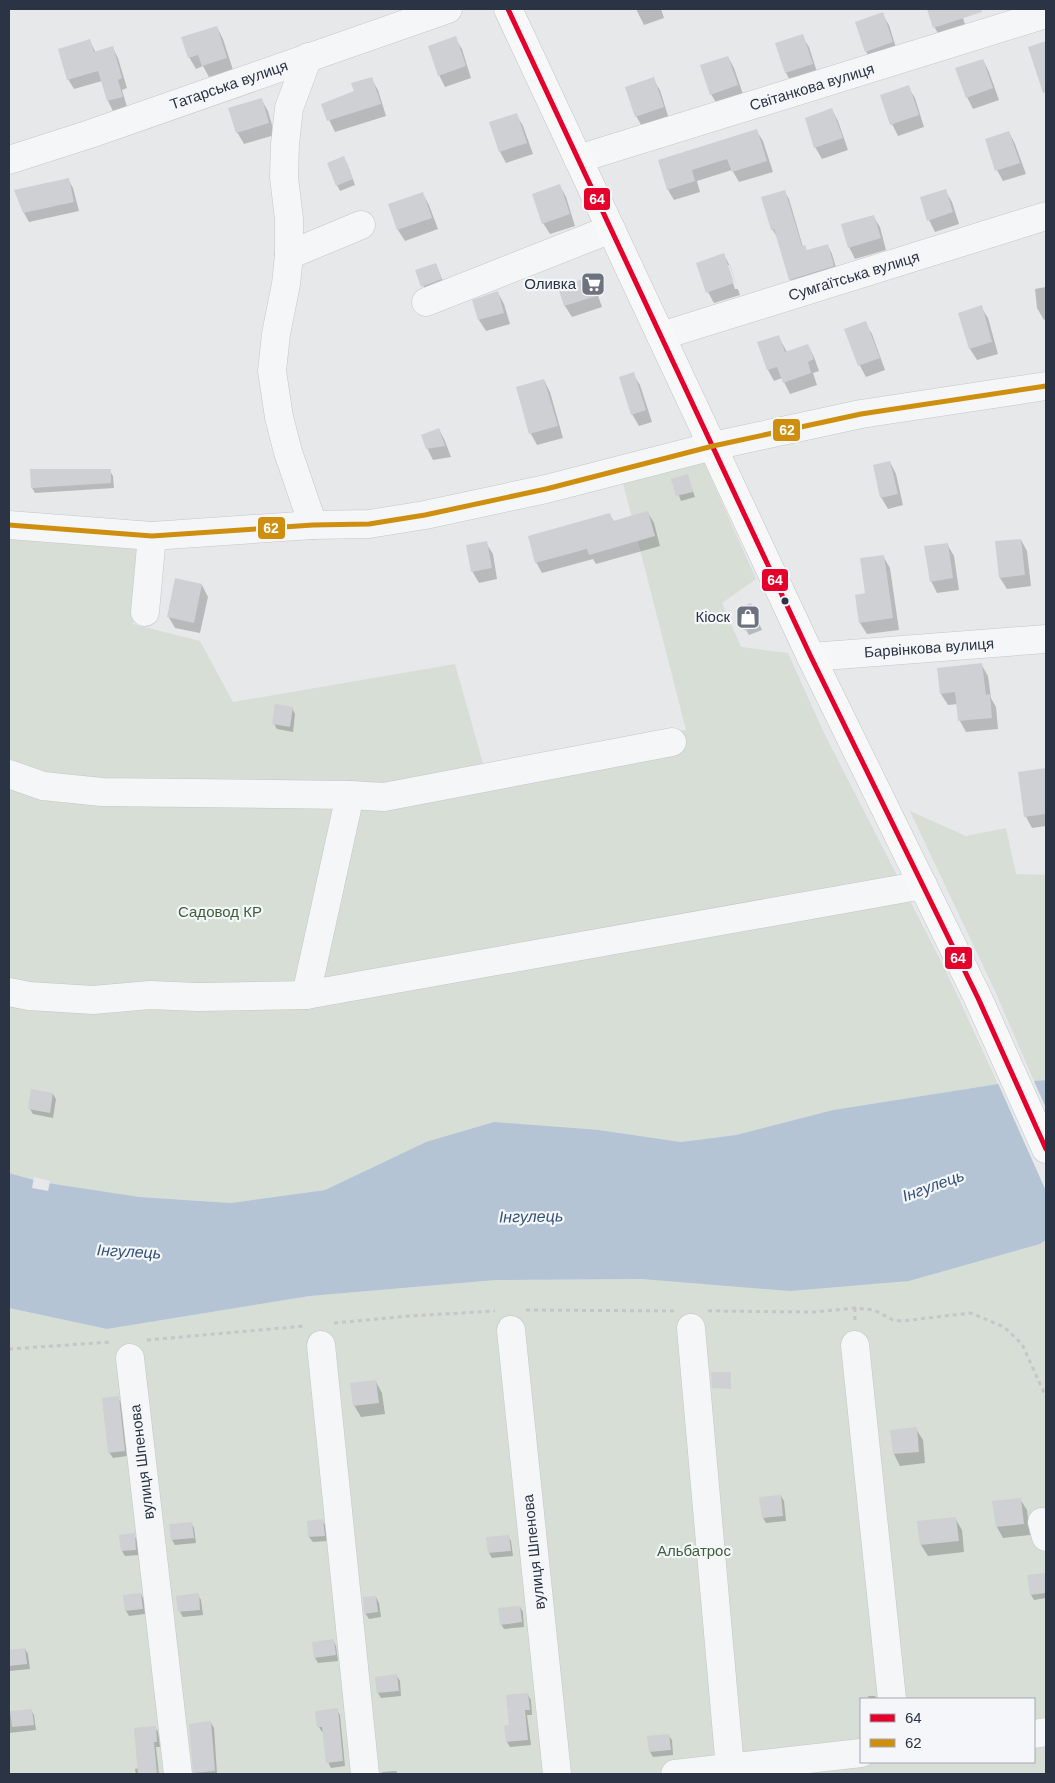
<svg xmlns="http://www.w3.org/2000/svg" width="1055" height="1783" font-family="Helvetica,sans-serif">
<rect width="100%" height="100%" fill="#e6e8ea"/>
<g fill="#d6ded6" fill-rule="evenodd">
<polygon points="703,460 756,579 722,603 741,647 788,653 823,731 946,971 998,1084 833,1110 736,1135 681,1142 599,1130 426,1142 325,1190 231,1203 140,1197 41,1182 9,1173 9,532 145,545 133,624 200,641 233,702 455,664 484,767 686,730 622,479"/>
<polygon points="910,811 966,836 1006,828 1016,874 1046,875 1046,1080 1034,1081 995,991"/>
<path d="M1046 1240V1774H9V1308L107 1329 310 1296 496 1280 642 1279 909 1281 1040 1244ZM861 1699H1034V1762H861Z"/>
</g>
<polygon fill="#b4c4d5" points="1046,1080 1046,1240 1040,1244 909,1281 790,1291 642,1279 496,1280 310,1296 107,1329 9,1308 9,1173 41,1182 140,1197 231,1203 325,1190 426,1142 494,1122 599,1130 681,1142 736,1135 833,1110 998,1084"/>
<g fill="#e6e8ea">
<polygon points="1033,1079 1046,1108 1046,1191 997,1081"/>
<polygon points="34,1177 50,1181 48,1191 32,1188"/>
</g>
<g fill="#0003" fill-rule="evenodd">
<polygon points="636,9 661,9 664,18 644,25"/>
<polygon points="928,9 960,9 967,30 941,39 935,28"/>
<polygon points="882,14 889,25 898,54 872,63 866,51"/>
<polygon points="217,27 223,39 233,70 209,77 203,66 196,69 189,57"/>
<polygon points="802,36 809,47 818,75 792,84 786,73 776,44"/>
<polygon points="455,38 462,49 471,78 445,87 439,75"/>
<polygon points="90,41 96,53 113,48 118,58 127,88 122,90 127,107 113,111 108,101 102,81 74,89 68,79"/>
<polygon points="728,57 734,68 744,97 718,106 711,94"/>
<polygon points="983,60 989,72 999,100 973,109 967,97"/>
<polygon points="371,78 378,90 386,116 335,132 322,105 355,92"/>
<polygon points="653,79 660,90 669,119 643,128 636,116"/>
<polygon points="908,87 915,98 924,127 898,136 892,124"/>
<polygon points="261,99 268,111 275,135 244,144 237,132"/>
<polygon points="832,110 838,121 848,150 822,159 815,147"/>
<polygon points="516,114 523,126 533,154 506,163 500,152"/>
<polygon points="756,130 763,141 773,172 739,182 732,170 697,181 700,192 674,200 668,190 659,161"/>
<polygon points="1009,132 1015,144 1026,174 1003,181 997,170"/>
<polygon points="347,163 355,185 340,191 337,185"/>
<polygon points="68,179 73,188 79,211 29,222 24,213 16,191"/>
<polygon points="560,186 566,197 575,226 550,234 543,223"/>
<polygon points="945,190 952,202 959,224 935,232 929,220"/>
<polygon points="784,191 789,199 803,247 807,251 828,246 832,254 838,274 795,287 790,279 777,237 772,229"/>
<polygon points="422,193 429,205 438,229 405,241 398,230 390,205"/>
<polygon points="873,216 880,227 886,250 855,259 849,247"/>
<path d="M724 255 730 266 740 295 714 303 708 292ZM727 265H730L738 289H735Z"/>
<polygon points="436,264 444,284 426,292 417,271"/>
<polygon points="589,278 596,290 602,307 572,317 565,306 559,288"/>
<polygon points="1046,287 1046,319 1044,320 1037,308 1035,289"/>
<polygon points="498,293 504,304 510,324 486,331 479,320"/>
<polygon points="981,307 988,318 998,354 977,360 970,349"/>
<polygon points="865,323 872,334 885,370 866,377 860,366 846,330"/>
<polygon points="778,336 787,352 808,345 814,357 819,371 813,373 817,385 790,394 782,378 774,381 768,370 759,343"/>
<polygon points="633,374 640,385 652,422 639,426 632,414"/>
<polygon points="544,380 550,392 563,438 537,445 531,434 517,388"/>
<polygon points="439,429 445,441 451,457 433,460 427,448"/>
<polygon points="890,462 896,474 903,505 888,509 881,497"/>
<polygon points="110,471 113,476 114,488 35,493 32,488"/>
<polygon points="687,476 695,497 681,501 673,480"/>
<polygon points="648,513 654,523 660,546 596,564 593,559 542,573 536,562 610,515 614,522"/>
<polygon points="1021,540 1027,551 1031,586 1007,589 1000,578"/>
<polygon points="486,543 493,554 497,579 479,583 472,571"/>
<polygon points="947,544 954,556 959,590 937,593 931,581"/>
<polygon points="883,556 890,568 899,630 867,634 860,623 856,596 867,594"/>
<polygon points="202,585 208,597 200,633 175,628 168,616"/>
<polygon points="753,610 762,630 749,635 746,630"/>
<polygon points="981,664 988,676 991,698 996,707 998,729 966,732 960,721 958,704 948,705 941,694"/>
<polygon points="292,708 295,714 293,732 277,729 274,724"/>
<polygon points="1046,769 1046,826 1032,828 1026,817 1019,773"/>
<polygon points="53,1094 56,1099 53,1118 33,1114 30,1109"/>
<polygon points="376,1382 382,1393 385,1414 361,1417 354,1405"/>
<polygon points="118,1398 121,1403 127,1456 113,1458 109,1452"/>
<polygon points="916,1429 923,1440 925,1463 900,1466 894,1454 891,1431"/>
<polygon points="781,1496 784,1501 786,1521 766,1523 763,1518"/>
<polygon points="1020,1499 1027,1510 1030,1535 1003,1538 997,1527"/>
<polygon points="955,1518 962,1530 964,1552 928,1556 921,1545"/>
<polygon points="322,1521 326,1526 327,1541 313,1542 309,1537 308,1522"/>
<polygon points="191,1523 194,1528 196,1543 175,1545 172,1540 171,1525"/>
<polygon points="134,1535 137,1540 139,1555 125,1556 122,1551"/>
<polygon points="508,1536 511,1541 513,1556 492,1558 489,1553"/>
<polygon points="1046,1574 1046,1598 1034,1600 1031,1595 1029,1576"/>
<polygon points="141,1594 144,1600 145,1614 129,1616 126,1611"/>
<polygon points="198,1595 201,1600 203,1615 183,1617 180,1612"/>
<polygon points="376,1597 379,1603 381,1617 369,1619 365,1613"/>
<polygon points="520,1607 523,1612 524,1627 504,1629 501,1624"/>
<polygon points="333,1640 336,1646 338,1661 318,1663 315,1658"/>
<polygon points="25,1649 28,1654 30,1669 9,1671 9,1651"/>
<polygon points="397,1676 400,1681 401,1696 381,1698 378,1693"/>
<polygon points="528,1695 531,1700 532,1715 527,1715 531,1745 510,1747 507,1742 506,1727 511,1727"/>
<polygon points="868,1696 875,1696 877,1699 869,1699"/>
<polygon points="31,1710 34,1715 36,1730 9,1733 9,1713"/>
<polygon points="337,1710 340,1715 345,1766 331,1768 328,1762 324,1732 322,1732 319,1727"/>
<polygon points="211,1723 214,1728 217,1774 195,1774 191,1725"/>
<polygon points="155,1727 158,1732 160,1747 156,1747 159,1774 136,1774 135,1769 139,1768"/>
<polygon points="668,1735 672,1740 673,1755 653,1757 650,1752 649,1737"/>
<polygon points="396,1771 398,1774 381,1774 382,1772"/>
</g>
<g fill="#ced0d3">
<polygon points="927,9 981,9 982,12 933,28"/>
<polygon points="883,12 893,42 865,52 855,22"/>
<polygon points="217,26 227,58 202,66 198,55 188,58 181,37"/>
<polygon points="803,34 813,64 785,73 775,43"/>
<polygon points="456,36 466,66 438,76 428,46"/>
<polygon points="90,39 94,52 113,46 122,78 118,80 123,97 107,101 98,71 67,80 58,49"/>
<polygon points="1046,41 1046,92 1043,93 1028,47"/>
<polygon points="728,56 738,85 710,95 700,65"/>
<polygon points="983,59 993,88 966,98 955,68"/>
<polygon points="372,77 381,104 327,121 321,104 354,91 351,83"/>
<polygon points="654,77 664,107 635,117 625,87"/>
<polygon points="909,85 919,115 890,125 880,95"/>
<polygon points="262,98 269,123 236,133 228,108"/>
<polygon points="832,108 843,138 814,148 805,118"/>
<polygon points="517,113 527,143 499,152 489,122"/>
<polygon points="757,129 767,161 732,172 727,159 692,170 695,181 667,190 658,160"/>
<polygon points="1009,131 1020,163 995,171 985,139"/>
<polygon points="344,156 353,179 336,186 327,163"/>
<polygon points="69,178 74,202 23,213 14,190"/>
<polygon points="560,184 570,214 542,224 532,194"/>
<polygon points="946,189 953,212 927,221 920,197"/>
<polygon points="785,190 802,246 805,245 807,250 828,244 834,266 789,280 774,229 771,230 761,197"/>
<polygon points="423,192 432,218 397,230 388,204"/>
<polygon points="874,215 881,238 848,248 841,224"/>
<polygon points="724,253 734,283 706,293 696,263"/>
<polygon points="436,263 442,279 421,287 415,270"/>
<polygon points="590,277 597,296 564,306 558,287"/>
<polygon points="498,291 504,313 478,320 472,300"/>
<polygon points="982,305 992,342 969,349 958,313"/>
<polygon points="866,321 880,358 858,366 844,329"/>
<polygon points="779,335 785,352 808,344 814,359 808,362 811,373 783,383 777,367 767,370 757,342"/>
<polygon points="634,372 646,410 631,415 619,377"/>
<polygon points="544,379 558,426 529,434 516,387"/>
<polygon points="439,428 445,446 426,449 421,435"/>
<polygon points="890,461 898,494 880,498 873,465"/>
<polygon points="30,469 111,469 111,483 31,488"/>
<polygon points="688,474 693,492 676,496 671,479"/>
<polygon points="648,511 655,536 589,555 587,549 535,563 528,536 610,513 613,521"/>
<polygon points="1021,539 1025,575 999,578 995,541"/>
<polygon points="487,541 492,568 471,572 466,545"/>
<polygon points="948,543 953,578 930,582 924,546"/>
<polygon points="884,555 893,618 859,623 855,595 865,593 860,558"/>
<polygon points="175,578 202,584 194,623 167,617"/>
<polygon points="751,603 760,624 745,631 736,609"/>
<polygon points="982,663 986,695 990,694 992,718 958,721 955,692 940,694 937,668"/>
<polygon points="275,704 293,707 290,727 272,724"/>
<polygon points="1046,768 1046,814 1024,817 1018,772"/>
<polygon points="31,1089 53,1093 50,1113 28,1109"/>
<polygon points="711,1372 731,1372 731,1389 712,1388"/>
<polygon points="376,1380 379,1403 353,1406 350,1383"/>
<polygon points="119,1396 125,1451 108,1453 102,1398"/>
<polygon points="917,1427 919,1452 893,1454 890,1430"/>
<polygon points="781,1495 783,1516 762,1518 759,1497"/>
<polygon points="1021,1498 1024,1524 996,1527 992,1501"/>
<polygon points="956,1517 959,1541 920,1545 917,1521"/>
<polygon points="323,1519 325,1536 308,1537 307,1521"/>
<polygon points="192,1522 194,1538 171,1540 169,1524"/>
<polygon points="135,1533 136,1550 121,1551 119,1535"/>
<polygon points="509,1535 511,1551 488,1553 486,1537"/>
<polygon points="1046,1573 1046,1593 1030,1595 1027,1575"/>
<polygon points="141,1593 143,1609 125,1611 123,1595"/>
<polygon points="199,1593 200,1610 178,1612 176,1596"/>
<polygon points="376,1596 378,1612 364,1614 363,1597"/>
<polygon points="520,1606 522,1622 500,1625 498,1608"/>
<polygon points="334,1639 336,1655 314,1658 312,1642"/>
<polygon points="25,1648 27,1664 9,1666 9,1650"/>
<polygon points="397,1674 399,1691 377,1693 375,1677"/>
<polygon points="528,1693 530,1710 525,1710 528,1740 506,1742 504,1726 509,1725 506,1695"/>
<polygon points="338,1708 343,1761 326,1763 322,1727 317,1727 315,1711"/>
<polygon points="32,1709 34,1725 12,1727 10,1711"/>
<polygon points="211,1721 215,1771 193,1773 189,1724"/>
<polygon points="156,1726 157,1742 154,1742 157,1774 138,1774 134,1728"/>
<polygon points="669,1734 671,1750 649,1752 647,1736"/>
</g>
<g fill="none" stroke-linecap="round" stroke-linejoin="round">
<g stroke="#c4c6c8" stroke-width="29">
<g id="minor">
<polyline points="308,57 289,108 285,144 284,177 289,219 289,255 286,284 276,334 272,371 279,417 288,452 313,525"/>
<polyline points="578,159 1046,14"/>
<polyline points="9,160 90,134 448,9"/>
<polyline points="289,255 361,225"/>
<polyline points="426,302 611,229"/>
<polyline points="661,336 1046,216"/>
<polyline points="9,525 152,536 313,525 369,524 425,515 546,489 713,446 861,414 1046,386"/>
<polyline points="145,612 152,536"/>
<polyline points="811,657 1046,639"/>
<polyline points="9,774 43,786 102,792 350,795 384,797 672,742"/>
<polyline points="9,992 29,996 93,1000 150,995 198,997 306,995 923,885"/>
<polyline points="306,995 350,795"/>
<polyline points="691,1328 730,1768"/>
<polyline points="511,1330 557,1774"/>
<polyline points="321,1345 365,1774"/>
<polyline points="855,1345 892,1699"/>
<polyline points="130,1358 178,1774"/>
<polyline points="1042,1522 1046,1537"/>
<polyline points="1034,1734 1046,1732"/>
<polyline points="675,1774 861,1753"/>
</g>
</g>
<g stroke="#c2c5c8" stroke-width="29">
<polyline id="major" points="508,9 811,657 978,998 1046,1149"/>
</g>
<g stroke="#c5c6ca" stroke-width="3" stroke-dasharray="4 4" stroke-linecap="butt">
<polyline points="855,1308 855,1322"/>
<polyline points="526,1310 675,1311"/>
<polyline points="708,1311 815,1312 855,1308 874,1310 893,1320 902,1321 971,1313 1004,1327 1022,1344 1046,1397"/>
<polyline points="334,1323 409,1316 495,1311"/>
<polyline points="147,1340 305,1326"/>
<polyline points="9,1349 111,1342"/>
</g>
<use href="#minor" stroke="#f5f6f7" stroke-width="28"/>
<use href="#major" stroke="#f8f8f8" stroke-width="28"/>
<g stroke="#f4f6f9" stroke-width="9">
<polyline id="bus-1" points="508,9 811,657 978,998 1046,1149"/>
</g>
<g stroke="#f4f6f9" stroke-width="9">
<polyline id="bus-2" points="9,525 152,536 313,525 369,524 425,515 546,489 713,446 861,414 1046,386"/>
</g>
<use href="#bus-1" stroke="#e4002b" stroke-width="5"/>
<use href="#bus-2" stroke="#ce8f0e" stroke-width="5"/>
</g>
<defs>
<g id="supermarket-square" transform="scale(1.25)"><rect x="-9" y="-9" width="18" height="18" rx="4" fill="#6c737f" stroke="#f4f6f9"/><path d="M-6-5.5h2.5l.6 2H6L4.5 2H-2.5L-4.4-4H-6ZM-1.5 3.2a1.3 1.3 0 1 0 .1 0ZM3 3.2a1.3 1.3 0 1 0 .1 0Z" fill="#fff"/></g>
<g id="shop-square" transform="scale(1.25)"><rect x="-9" y="-9" width="18" height="18" rx="4" fill="#6c737f" stroke="#f4f6f9"/><path d="M-5-2.5h2.3a2.7 3.5 0 0 1 5.4 0H5L5.5 6h-11ZM-1.5-2.5h3a1.5 2.3 0 0 0-3 0Z" fill="#fff"/></g>
</defs>
<g fill-rule="evenodd">
<use href="#supermarket-square" x="593" y="284"/>
<use href="#shop-square" x="748" y="617"/>
</g>
<circle fill="#2b3445" stroke="#f4f6f9" stroke-width="2" cx="785" cy="601" r="4.5"/>
<g text-anchor="middle" stroke-width="4.5" stroke-linejoin="round" paint-order="stroke">
<g font-size="15" fill="#2b3445" stroke="#f4f6f9">
<text transform="translate(229 85) rotate(-19)" y="5">Татарська вулиця</text>
<text transform="translate(812 87) rotate(-17)" y="5">Світанкова вулиця</text>
<text transform="translate(854 276) rotate(-17)" y="5">Сумгаїтська вулиця</text>
<text transform="translate(929 648) rotate(-4)" y="5">Барвінкова вулиця</text>
<text transform="translate(142 1462) rotate(-97)" y="5">вулиця Шпенова</text>
<text transform="translate(534 1552) rotate(-96)" y="5">вулиця Шпенова</text>
</g>
<g font-size="15" fill="#2b3445" stroke="#f4f6f9" text-anchor="end">
<text x="576" y="289">Оливка</text>
<text x="730" y="622">Кіоск</text>
</g>
<g font-size="15" fill="#3f6138" stroke="#f4f6f9">
<text x="220" y="917">Садовод КР</text>
<text x="694" y="1556">Альбатрос</text>
</g>
<g font-size="16" font-style="italic" fill="#34527a" stroke="#f4f6f9">
<text transform="translate(933 1185) rotate(-20)" y="6">Інгулець</text>
<text transform="translate(531 1216) rotate(-1)" y="6">Інгулець</text>
<text transform="translate(129 1251) rotate(3)" y="6">Інгулець</text>
</g>
</g>
<g stroke="#f4f6f9" stroke-width="2">
<rect x="583" y="187" width="28" height="24" rx="5" fill="#e4002b"/>
<rect x="772" y="418" width="29" height="24" rx="5" fill="#ce8f0e"/>
<rect x="257" y="516" width="29" height="24" rx="5" fill="#ce8f0e"/>
<rect x="761" y="568" width="28" height="24" rx="5" fill="#e4002b"/>
<rect x="944" y="946" width="29" height="24" rx="5" fill="#e4002b"/>
</g>
<g font-size="14" text-anchor="middle" font-weight="bold" fill="#fff">
<text x="597" y="204">64</text>
<text x="787" y="435">62</text>
<text x="271" y="533">62</text>
<text x="775" y="585">64</text>
<text x="958" y="963">64</text>
</g>
<rect width="1055" height="1783" fill="none" stroke="#2b3445" stroke-width="20"/>
<rect x="860" y="1698" width="175" height="65" fill="#f4f6f9" stroke="#a4a8b1"/>
<rect x="870" y="1714" width="25" height="8" fill="#e4002b" stroke="#a4a8b1"/>
<text x="905" y="1723" font-size="15" fill="#2b3445">64</text>
<rect x="870" y="1739" width="25" height="8" fill="#ce8f0e" stroke="#a4a8b1"/>
<text x="905" y="1748" font-size="15" fill="#2b3445">62</text>
</svg>
